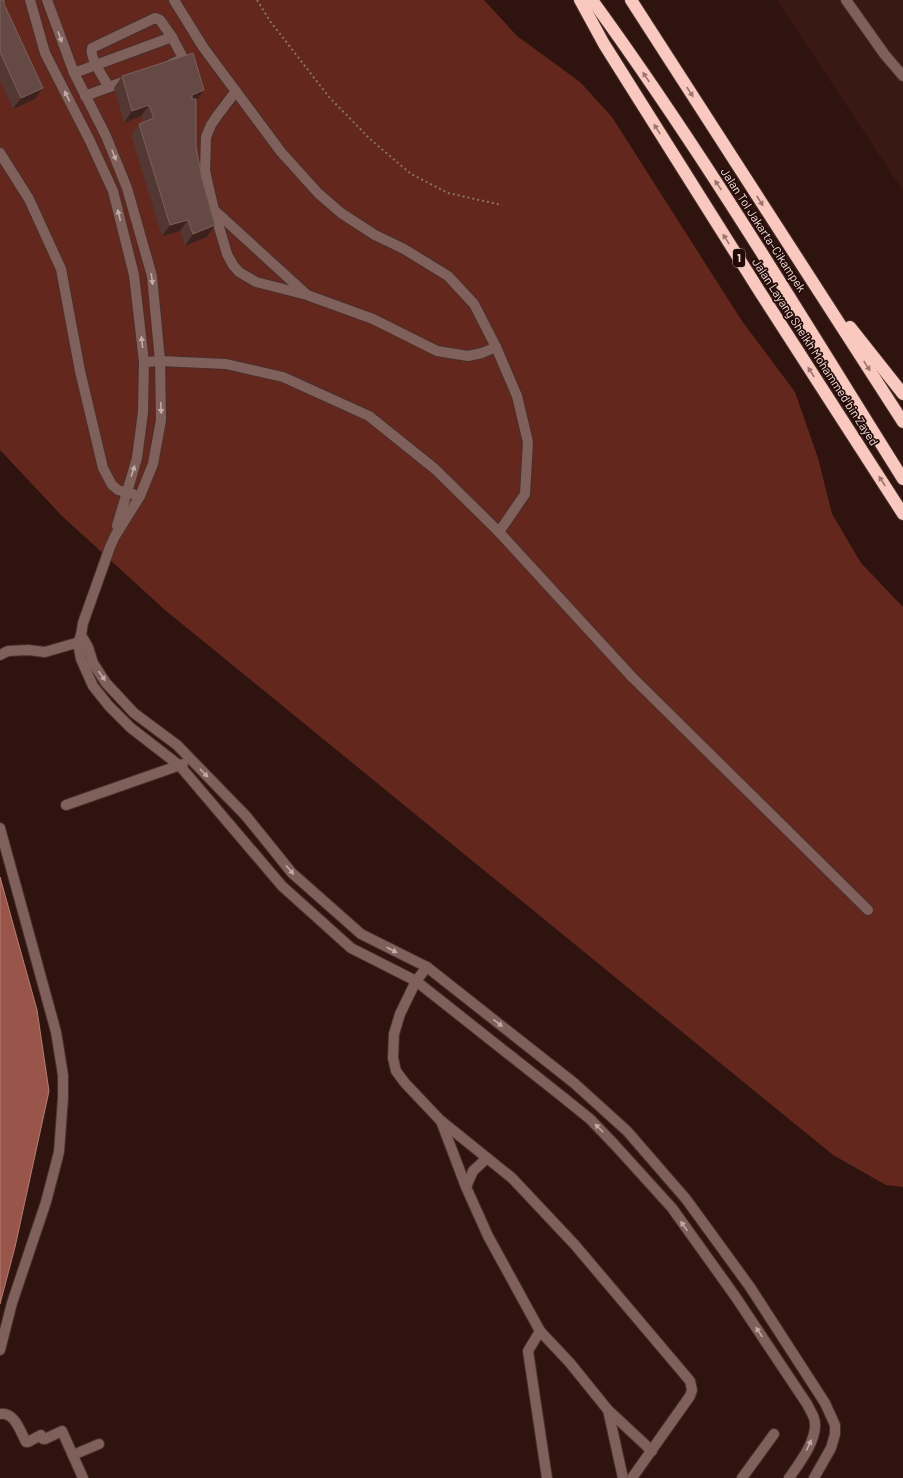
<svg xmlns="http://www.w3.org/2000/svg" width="903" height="1478" font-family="Barlow,sans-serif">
<rect width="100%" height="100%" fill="#2e130f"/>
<polygon fill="#3a1813" points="777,0 903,0 903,191"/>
<polygon fill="#64271e" points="0,0 484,0 517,36 580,82 612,117 742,321 795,392 818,458 832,514 861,563 903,607 903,1187 886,1185 833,1155 165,610 62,516 0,450"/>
<polygon fill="#995549" stroke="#b37e74" points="0,877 37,1010 49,1091 15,1247 0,1304"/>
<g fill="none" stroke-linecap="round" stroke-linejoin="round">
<g stroke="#492f2b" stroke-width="12">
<g id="minor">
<polyline points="30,0 45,53 90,141 113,191 134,275 144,362 143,412 137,458 117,526"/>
<path d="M47 0 74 73 106 136 127 188 152 276 160 361 161 420 153 464 140 496 115 536 110 547 83 623 81 635 78 643 81 659 93 686 109 706 131 728 180 766 282 886 351 948 416 981 564 1098 590 1119 614 1144 672 1208 735 1296 807 1404C809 1408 812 1413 814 1418 820 1437 799 1464 789 1478"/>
<polyline points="174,0 203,47 281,152 318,193 341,213 375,235 404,249 448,276 474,304 496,347 517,396 528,442 525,494 499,532"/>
<polyline points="846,0 885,55 903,76"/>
<polyline points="74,73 172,37 182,56 180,60 171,64"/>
<path d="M109 87C104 79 89 57 92 48L155 18 160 20 172 37"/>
<polyline points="236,91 217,116 211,125 206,137 205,171 214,210 227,254 233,265 239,272 256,282 307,295 373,319 437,351 468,356 482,353 496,347"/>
<polyline points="85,96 128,80"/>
<polyline points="0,153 29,199 61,269 80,371 103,468 112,485 118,490 133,494"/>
<polyline points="214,210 306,294"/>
<polyline points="144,362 160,361 226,364 283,377 369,416 435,469 499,532 632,677 868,910"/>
<polyline points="81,635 88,647 93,663 106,683 134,713 177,745 246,816 292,873 361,934 427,967 574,1083 627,1131 686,1199 750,1287 825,1403 835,1425 835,1434 831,1448 814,1478"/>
<polyline points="0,655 8,651 28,650 45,652 83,641"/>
<polyline points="66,805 183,764"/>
<polyline points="0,828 56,1032 63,1075 63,1098 59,1152 46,1202 12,1303 0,1350"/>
<polyline points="427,967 416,981 400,1014 394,1034 393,1058 396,1071 405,1083 440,1120 512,1178 575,1245 690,1381 692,1390 690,1396 632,1478"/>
<polyline points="441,1121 466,1187 488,1236 540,1331 528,1351 547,1478"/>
<polyline points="466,1187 473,1171 487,1158"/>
<polyline points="540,1331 570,1363 608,1410 652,1451"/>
<polyline points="608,1410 623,1478"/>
<path d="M0 1414C15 1412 20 1431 26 1442H28L41 1435 43 1439H45L62 1431 83 1478"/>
<polyline points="73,1455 99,1444"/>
<polyline points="742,1478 774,1434"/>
</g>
</g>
<g stroke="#492f2b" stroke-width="14">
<g id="highway">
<polyline points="580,0 604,44 760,292 903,514"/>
<path d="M592 0C704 154 802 318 903 479"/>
<polyline points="631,0 903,422"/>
<polyline points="850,327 903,394"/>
</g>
</g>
<polyline stroke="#89716d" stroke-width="2" stroke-dasharray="2 3" stroke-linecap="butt" points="257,0 270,21 329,97 370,139 411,174 448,193 502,205"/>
<use href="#minor" stroke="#7f605a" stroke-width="10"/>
<use href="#highway" stroke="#f9c9c0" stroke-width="12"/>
</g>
<g fill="#533732">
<polygon points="0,0 4,4 43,88 35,99 13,109 0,81"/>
<polygon points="122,76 196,101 196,147 202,179 215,225 207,237 185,246 180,231 162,236 131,135 139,124 143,122 141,116 124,123 114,88"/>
</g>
<g fill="#3d211c">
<polygon points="43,88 35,99 13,109 21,98"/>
<polygon points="204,90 196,101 184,106 192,95"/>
<polygon points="149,105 141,116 124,123 132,111"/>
<polygon points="188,220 180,231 162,236 170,225"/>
<polygon points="215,225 207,237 185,246 193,234"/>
</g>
<g fill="#644944" stroke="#7a605b">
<polygon points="0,0 4,0 4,4 43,88 21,98 0,52"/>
<polygon points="193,53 204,90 192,95 192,99 196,99 196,147 202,179 215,225 193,234 188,220 170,225 139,124 154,118 149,105 132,111 122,76"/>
</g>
<defs><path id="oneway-solid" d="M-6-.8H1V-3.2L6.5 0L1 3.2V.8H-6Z"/></defs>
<g fill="#c3aca7">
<use href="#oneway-solid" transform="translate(60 37) rotate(70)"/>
<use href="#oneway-solid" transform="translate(67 96) rotate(-117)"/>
<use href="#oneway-solid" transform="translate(114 155) rotate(68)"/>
<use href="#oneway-solid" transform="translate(119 215) rotate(-104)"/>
<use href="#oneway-solid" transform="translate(152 279) rotate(82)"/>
<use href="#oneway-solid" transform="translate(142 342) rotate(-96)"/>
<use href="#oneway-solid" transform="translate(161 408) rotate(88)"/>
<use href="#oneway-solid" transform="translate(133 471) rotate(-72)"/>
<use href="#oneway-solid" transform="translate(102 676) rotate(55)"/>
<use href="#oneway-solid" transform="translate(204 773) rotate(45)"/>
<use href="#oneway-solid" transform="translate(290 870) rotate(49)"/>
<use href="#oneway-solid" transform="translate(392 950) rotate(27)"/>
<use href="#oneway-solid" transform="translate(498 1023) rotate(38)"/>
<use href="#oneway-solid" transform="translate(599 1128) rotate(-135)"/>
<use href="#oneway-solid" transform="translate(684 1226) rotate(-126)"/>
<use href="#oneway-solid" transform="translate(759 1332) rotate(-124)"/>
<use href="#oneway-solid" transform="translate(809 1445) rotate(-66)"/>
</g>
<g fill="#99736d">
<use href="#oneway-solid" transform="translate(646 77) rotate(-124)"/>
<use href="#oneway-solid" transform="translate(690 92) rotate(57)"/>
<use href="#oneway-solid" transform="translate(657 129) rotate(-122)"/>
<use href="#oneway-solid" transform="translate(718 185) rotate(-124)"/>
<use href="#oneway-solid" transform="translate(760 201) rotate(57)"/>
<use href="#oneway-solid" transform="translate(726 239) rotate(-122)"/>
<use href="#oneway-solid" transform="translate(867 366) rotate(57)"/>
<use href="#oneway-solid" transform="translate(811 372) rotate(-123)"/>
<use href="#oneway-solid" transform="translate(882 481) rotate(-123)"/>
</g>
<g text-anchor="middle" stroke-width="3.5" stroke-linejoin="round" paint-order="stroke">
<rect fill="#230a07" stroke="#b39e9b" stroke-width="1" x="733" y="249" width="12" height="18" rx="3"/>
<g font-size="11" font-weight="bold" fill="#f1deda">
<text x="739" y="262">1</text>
</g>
<g font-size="12" fill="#f1deda" stroke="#230a07">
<text transform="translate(763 230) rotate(57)" y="4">Jalan Tol Jakarta–Cikampek</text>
<text transform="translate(815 352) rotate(57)" y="4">Jalan Layang Sheikh Mohammed bin Zayed</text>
</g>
</g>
</svg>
